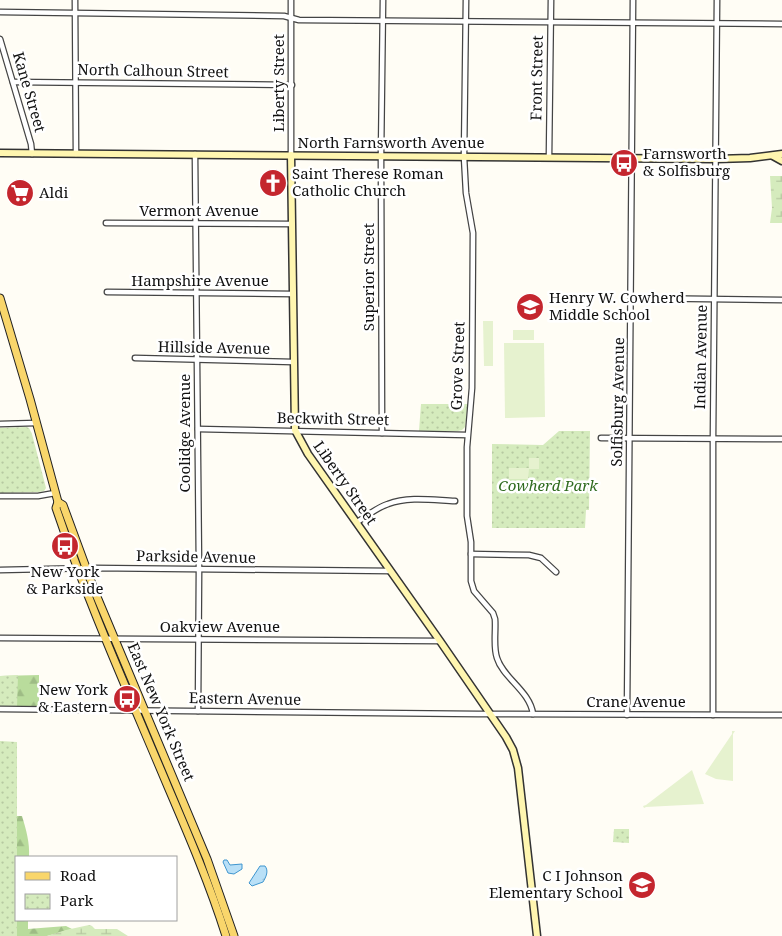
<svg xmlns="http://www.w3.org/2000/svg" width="782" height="936" font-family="'Noto Serif',serif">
<defs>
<pattern id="forest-firs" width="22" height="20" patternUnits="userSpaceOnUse" patternTransform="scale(1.25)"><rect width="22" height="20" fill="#b9dc9c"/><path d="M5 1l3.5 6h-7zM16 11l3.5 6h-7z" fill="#9ebc85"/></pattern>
<pattern id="wetland-marsh" width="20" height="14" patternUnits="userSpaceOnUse" patternTransform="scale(1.25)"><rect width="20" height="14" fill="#d5ebbd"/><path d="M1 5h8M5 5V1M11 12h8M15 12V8" fill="none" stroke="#b6c8a1"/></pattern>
<pattern id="park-dots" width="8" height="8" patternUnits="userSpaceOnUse" patternTransform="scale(1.25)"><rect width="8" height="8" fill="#d5ebbd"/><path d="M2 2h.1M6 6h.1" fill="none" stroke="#b6c8a1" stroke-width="1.8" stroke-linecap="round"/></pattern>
<pattern id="water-ripples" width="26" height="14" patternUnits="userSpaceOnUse" patternTransform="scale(1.25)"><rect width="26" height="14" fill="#b9e0f7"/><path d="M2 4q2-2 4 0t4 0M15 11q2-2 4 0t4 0" fill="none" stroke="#9ebfd3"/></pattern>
</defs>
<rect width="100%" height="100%" fill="#fffdf5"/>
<g fill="url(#forest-firs)">
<polygon points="39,675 39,707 0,707 0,676"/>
<path d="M0 800 13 816H22C26 829 30 843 29 857H16V920H28V929L66 926 72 929 47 936H0Z"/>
</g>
<g fill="url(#wetland-marsh)">
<polygon points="770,176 782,176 782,223 770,223 772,208"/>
<polygon points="89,925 92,926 95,929 117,929 128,936 47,936 66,930"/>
</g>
<g fill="url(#park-dots)">
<polygon points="421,404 468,404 465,427 462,430 458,431 419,431"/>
<polygon points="26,427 29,428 32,434 46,488 44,491 39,492 0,493 0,428"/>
<polygon points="559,431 590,431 589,510 586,510 585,528 492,528 492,444 543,445"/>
<polygon points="18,675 17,707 0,707 0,676"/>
<polygon points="0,741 17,742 17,936 0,936"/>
<polygon points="614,829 629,829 629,843 613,842"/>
</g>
<g fill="#e6f2cf">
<polygon points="483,321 493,321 493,366 484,366"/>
<rect x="513" y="330" width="21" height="10"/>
<polygon points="504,343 544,343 545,417 505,418"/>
<polygon points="529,458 539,458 539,469 529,469 528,479 509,479 509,468 529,468"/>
<polygon points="732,731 735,731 733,734 733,781 716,779 705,774 732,734"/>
<polygon points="692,770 704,804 646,807 644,808 643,806 646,805"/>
</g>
<g fill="url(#water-ripples)" stroke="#3f96cf">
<polygon points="224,860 227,860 230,865 242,864 242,869 234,874 228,873 223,862"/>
<path d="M260 866H265C269 871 266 877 263 882L252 886 249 883Z"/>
</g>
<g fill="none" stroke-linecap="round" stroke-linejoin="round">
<g stroke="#444" stroke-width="7">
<g id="street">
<polyline points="75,0 76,154"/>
<polyline points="291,0 291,155"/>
<path d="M466 0 464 157 466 193 473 233 472 388 467 447V516L471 542V581L474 591 493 613 495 619C496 631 493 647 497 658 503 678 530 691 533 714"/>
<polyline points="0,12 284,16 299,20 782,24"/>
<polyline points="0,39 31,144 32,154"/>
<polyline points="13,82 292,85"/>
<polyline points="195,154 199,569 198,711"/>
<polyline points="549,157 551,0"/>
<polyline points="106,223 292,224"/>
<polyline points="107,292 293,294"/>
<polyline points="631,298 782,300"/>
<polyline points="135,358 293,362"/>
<polyline points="0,424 36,423"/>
<polyline points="198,429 467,435"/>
<polyline points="382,433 381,156 383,0"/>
<polyline points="601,438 782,439"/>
<polyline points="0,496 38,496 55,493"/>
<path d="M357 522C367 516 376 508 388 504 408 496 433 500 455 501"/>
<polyline points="471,554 529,555 541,558 556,572"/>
<polyline points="0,570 94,568 391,571"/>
<polyline points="0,638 440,641"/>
<polyline points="0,709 478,714 782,715"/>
<polyline points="627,715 633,0"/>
<polyline points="713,715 713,439 717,0"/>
</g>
</g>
<g stroke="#333" stroke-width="9">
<g id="secondary">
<polyline points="0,153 716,159 750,158 782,154"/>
<polyline points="291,155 295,430 308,454 440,641 506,737 513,750 518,768 537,936"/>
<polyline points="773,156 782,161"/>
</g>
</g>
<g stroke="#222" stroke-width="9">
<g id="primary">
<path d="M0 298 30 399 58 502 56 508C88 603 129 694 168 787 189 836 210 885 226 936"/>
<polyline points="58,502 63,505 95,592 207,859 234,936"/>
</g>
</g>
<use href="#street" stroke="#fff" stroke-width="4.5"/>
<use href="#secondary" stroke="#fff6b0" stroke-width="6"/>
<use href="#primary" stroke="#f9d66b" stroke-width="7"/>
</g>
<defs>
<g id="bus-disc" transform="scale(1.4375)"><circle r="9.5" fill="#c4262e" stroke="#fff"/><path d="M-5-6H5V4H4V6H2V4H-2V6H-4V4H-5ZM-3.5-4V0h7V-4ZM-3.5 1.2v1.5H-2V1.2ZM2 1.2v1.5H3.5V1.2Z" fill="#fff"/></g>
<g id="church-disc" transform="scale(1.4375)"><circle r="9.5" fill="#c4262e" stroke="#fff"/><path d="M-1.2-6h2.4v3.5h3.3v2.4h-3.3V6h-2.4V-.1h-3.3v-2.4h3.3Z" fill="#fff"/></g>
<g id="supermarket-disc" transform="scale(1.4375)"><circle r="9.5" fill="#c4262e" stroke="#fff"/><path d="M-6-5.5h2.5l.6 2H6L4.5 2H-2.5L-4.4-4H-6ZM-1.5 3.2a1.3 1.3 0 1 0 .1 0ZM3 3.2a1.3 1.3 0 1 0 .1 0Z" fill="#fff"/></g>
<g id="school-disc" transform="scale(1.4375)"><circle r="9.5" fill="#c4262e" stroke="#fff"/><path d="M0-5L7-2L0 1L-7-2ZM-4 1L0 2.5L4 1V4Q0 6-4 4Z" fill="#fff"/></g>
</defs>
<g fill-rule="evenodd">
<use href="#bus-disc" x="624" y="163"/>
<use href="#church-disc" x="273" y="183"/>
<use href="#supermarket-disc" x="20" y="193"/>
<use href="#school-disc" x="530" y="307"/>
<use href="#bus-disc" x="65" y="546"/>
<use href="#bus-disc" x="127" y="699"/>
<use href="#school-disc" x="642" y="885"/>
</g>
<g text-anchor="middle" stroke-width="5" stroke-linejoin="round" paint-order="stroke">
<g font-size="15" fill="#111" stroke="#fff">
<text transform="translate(153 71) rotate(1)" y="5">North Calhoun Street</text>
<text transform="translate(537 78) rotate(-89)" y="5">Front Street</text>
<text transform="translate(279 83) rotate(-90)" y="5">Liberty Street</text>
<text transform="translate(29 92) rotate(74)" y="5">Kane Street</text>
<text x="391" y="148">North Farnsworth Avenue</text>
<text x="199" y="216">Vermont Avenue</text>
<text transform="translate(369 277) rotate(-90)" y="5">Superior Street</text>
<text x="200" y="286">Hampshire Avenue</text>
<text transform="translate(214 348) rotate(1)" y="5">Hillside Avenue</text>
<text transform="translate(701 357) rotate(-89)" y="5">Indian Avenue</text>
<text transform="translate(458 366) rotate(-88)" y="5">Grove Street</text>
<text transform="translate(618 402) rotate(-89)" y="5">Solfisburg Avenue</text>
<text transform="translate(333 419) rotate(1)" y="5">Beckwith Street</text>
<text transform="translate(185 433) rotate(-90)" y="5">Coolidge Avenue</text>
<text transform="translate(345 483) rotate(55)" y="5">Liberty Street</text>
<text transform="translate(196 557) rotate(1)" y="5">Parkside Avenue</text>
<text x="220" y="632">Oakview Avenue</text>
<text transform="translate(245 699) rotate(1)" y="5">Eastern Avenue</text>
<text x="636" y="707">Crane Avenue</text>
<text transform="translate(161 712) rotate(67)" y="5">East New York Street</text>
</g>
<g font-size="15" fill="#111" stroke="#fff" text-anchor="start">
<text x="643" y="159">Farnsworth<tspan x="643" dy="17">&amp; Solfisburg</tspan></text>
<text x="292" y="179">Saint Therese Roman<tspan x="292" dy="17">Catholic Church</tspan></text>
<text x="39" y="198">Aldi</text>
<text x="549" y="303">Henry W. Cowherd<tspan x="549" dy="17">Middle School</tspan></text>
<text x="65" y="577" text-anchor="middle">New York<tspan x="65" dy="17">&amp; Parkside</tspan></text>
<text x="108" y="695" text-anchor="end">New York<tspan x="108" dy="17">&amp; Eastern</tspan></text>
<text x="623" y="881" text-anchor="end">C I Johnson<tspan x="623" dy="17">Elementary School</tspan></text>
</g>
<g font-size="15" font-style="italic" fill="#2f6b1f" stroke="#fff">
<text x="548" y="491">Cowherd Park</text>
</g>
</g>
<rect x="15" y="856" width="162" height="65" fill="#ffffff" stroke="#a0a0a0"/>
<rect x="25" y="872" width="25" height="8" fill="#f9d66b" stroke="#a0a0a0"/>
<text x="60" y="881" font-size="15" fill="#111111">Road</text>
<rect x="25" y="894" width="25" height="15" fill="url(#park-dots)" stroke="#a0a0a0"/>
<text x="60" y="906" font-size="15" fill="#111111">Park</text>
</svg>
